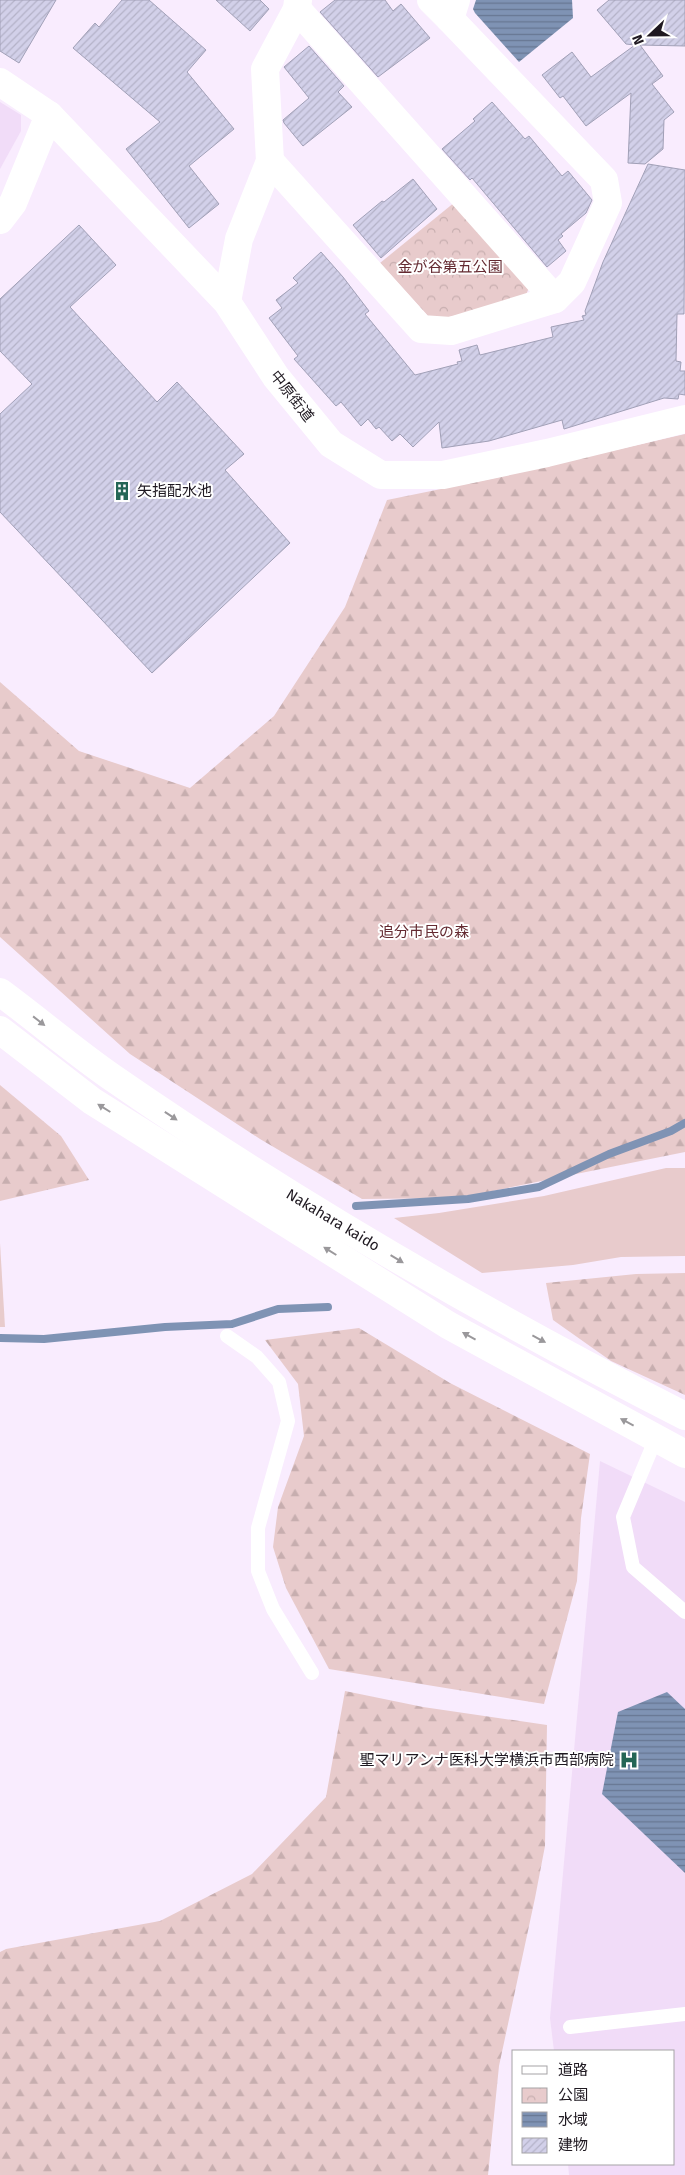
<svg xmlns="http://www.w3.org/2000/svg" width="685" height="2175" font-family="'Fira Sans','Noto Sans JP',sans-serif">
<defs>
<pattern id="forest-firs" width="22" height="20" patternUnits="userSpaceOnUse" patternTransform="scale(1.25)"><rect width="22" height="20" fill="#e8cbcc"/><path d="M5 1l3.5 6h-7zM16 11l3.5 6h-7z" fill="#c7aeaf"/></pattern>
<pattern id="park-crowns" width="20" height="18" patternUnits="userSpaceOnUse" patternTransform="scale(1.25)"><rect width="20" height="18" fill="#e8cbcc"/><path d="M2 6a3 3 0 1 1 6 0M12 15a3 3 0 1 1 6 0" fill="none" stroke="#c7aeaf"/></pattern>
<pattern id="water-rules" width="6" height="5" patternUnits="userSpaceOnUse" patternTransform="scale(1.25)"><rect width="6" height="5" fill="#7f93b4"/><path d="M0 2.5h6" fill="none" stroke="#677792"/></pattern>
<pattern id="building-hatch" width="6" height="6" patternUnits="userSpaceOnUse" patternTransform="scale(1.25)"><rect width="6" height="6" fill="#d2d0e9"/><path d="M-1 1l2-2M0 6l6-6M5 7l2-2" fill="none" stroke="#b4b2c8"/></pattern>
</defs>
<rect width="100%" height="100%" fill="#f9ecfe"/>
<g fill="#f1dcf8">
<polygon points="0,102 21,115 21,131 0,169"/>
<polygon points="600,1461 685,1502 685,2175 569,2175 568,2164 674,2164 674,2051 554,2051 550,2018"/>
</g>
<g fill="url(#forest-firs)">
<polygon points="685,434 685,1152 458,1198 362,1199 260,1139 130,1054 0,937 0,682 79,751 190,788 274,716 345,607 387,500 490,479"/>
<polygon points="0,1085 61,1136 89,1180 0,1201"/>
<polygon points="685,1273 685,1395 611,1361 553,1320 546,1283 636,1274"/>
<polygon points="359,1328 450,1383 590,1454 581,1518 577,1581 544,1704 329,1669 286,1588 273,1547 278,1507 304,1436 298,1384 265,1340"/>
<polygon points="345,1691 423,1707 547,1725 545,1846 535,1898 499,2066 488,2175 0,2175 0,1952 6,1949 160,1921 252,1874 326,1797"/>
</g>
<polygon fill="url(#park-crowns)" points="455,202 530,285 524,300 436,320 428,316 380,263"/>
<g fill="#e8cbcc">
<polygon points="666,1168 685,1168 685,1256 621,1257 573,1265 482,1273 394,1218 439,1213 544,1196"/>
<polygon points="0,1243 5,1327 0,1327"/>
</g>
<g fill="url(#water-rules)">
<polygon points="476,0 572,0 573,18 519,62 475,13 473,9"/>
<polygon points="667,1692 685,1709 685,1873 602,1794 618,1712"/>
</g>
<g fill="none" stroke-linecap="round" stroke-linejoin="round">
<g stroke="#7f93b4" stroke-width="8">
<polyline points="356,1206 468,1199 539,1187 609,1154 671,1131 685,1123"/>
<polyline points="0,1338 44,1339 165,1327 232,1324 278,1309 328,1307"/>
</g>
</g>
<g fill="url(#building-hatch)" stroke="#a1a0b7">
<polygon points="0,0 56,0 19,63 0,51"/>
<polygon points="122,0 149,0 206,50 187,72 234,129 189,166 219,204 189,228 126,149 160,122 73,48 95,23 99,27"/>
<polygon points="216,0 260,0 269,9 250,31"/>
<polygon points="335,0 385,0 393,11 401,4 430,38 378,77 320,12"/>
<polygon points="609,0 685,0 685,46 640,45 663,76 652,84 674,112 664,120 663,149 645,164 628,163 631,93 586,126 563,96 560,98 542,75 572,52 591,77 635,45 626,44 597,10"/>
<polygon points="309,46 344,86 338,92 352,107 303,146 284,123 283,120 309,98 284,67"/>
<polygon points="492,102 525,139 529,136 562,176 568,171 592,200 586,213 561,234 563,236 558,240 566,251 547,267 472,178 470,180 442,149 475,121 473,119"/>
<polygon points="648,164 685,170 684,314 677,314 676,361 681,362 680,371 685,371 685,395 679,394 678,399 664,398 564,429 562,420 489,441 442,448 439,422 413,447 400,434 392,441 379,427 376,429 368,419 361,426 341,402 336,406 294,359 298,356 269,318 282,308 276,300 298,283 293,278 321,252 343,277 369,311 365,314 415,375 458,364 457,362 462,361 459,350 477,345 480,355 553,337 551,327 584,320 582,316 586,315 585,311 603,262"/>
<polygon points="413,179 437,209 381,258 353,225 382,201 384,202"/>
<polygon points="79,225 116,265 70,307 157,402 177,382 244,454 225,470 290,543 152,673 0,512 0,414 32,384 0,351 0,299"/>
</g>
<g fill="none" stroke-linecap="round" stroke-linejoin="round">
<g stroke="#fff" stroke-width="14">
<polyline points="227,1336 257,1357 279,1382 288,1421 258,1528 258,1571 273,1609 312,1673"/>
<polyline points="656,1438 623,1517 633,1567 685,1612"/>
<polyline points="570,2027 685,2014"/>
</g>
<g stroke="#fff" stroke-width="28">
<polyline points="431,0 450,19"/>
<polyline points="297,9 555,299"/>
<polyline points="0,82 49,115 227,302 276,377 331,444 381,475 443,475 547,453 685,419"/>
<polyline points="270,161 421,329 451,331 555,299 572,282 608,203 604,180 450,19 456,0"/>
<polyline points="0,220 13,203 49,115"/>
<polyline points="227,302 239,239 270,161 265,69 297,9 298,0"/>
</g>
<g stroke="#fff" stroke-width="28">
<path d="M0 992C38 1020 74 1051 113 1078 295 1204 487 1315 685 1416"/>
<polyline points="0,1030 92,1101 448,1325 685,1454"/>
</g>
</g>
<defs><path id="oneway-solid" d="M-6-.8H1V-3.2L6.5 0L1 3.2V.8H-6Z" transform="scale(1.25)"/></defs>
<g fill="#9a989b">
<use href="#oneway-solid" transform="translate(39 1021) rotate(38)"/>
<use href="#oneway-solid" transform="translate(104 1108) rotate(-148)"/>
<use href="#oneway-solid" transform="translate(171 1116) rotate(34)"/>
<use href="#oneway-solid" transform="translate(330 1251) rotate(-148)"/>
<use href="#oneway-solid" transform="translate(397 1259) rotate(31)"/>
<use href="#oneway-solid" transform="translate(469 1336) rotate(-151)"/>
<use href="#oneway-solid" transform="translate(539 1339) rotate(28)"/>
<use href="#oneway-solid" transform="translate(627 1422) rotate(-152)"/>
</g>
<defs>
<g id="building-bare" transform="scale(1.5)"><path d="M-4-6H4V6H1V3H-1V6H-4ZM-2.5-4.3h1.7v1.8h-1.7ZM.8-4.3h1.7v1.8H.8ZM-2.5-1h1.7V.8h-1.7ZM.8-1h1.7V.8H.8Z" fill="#246655" stroke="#fff" stroke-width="2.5" paint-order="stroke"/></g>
<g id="hospital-bare" transform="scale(1.5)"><path d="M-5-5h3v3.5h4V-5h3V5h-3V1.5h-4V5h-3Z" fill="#246655" stroke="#fff" stroke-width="2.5" paint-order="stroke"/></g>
</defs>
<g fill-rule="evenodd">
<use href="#building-bare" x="122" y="491"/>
<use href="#hospital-bare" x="629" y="1760"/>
</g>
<g text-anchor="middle" stroke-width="4" stroke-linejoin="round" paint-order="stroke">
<g font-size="15" fill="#642a31" stroke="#fff">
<text x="450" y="272">金が谷第五公園</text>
<text x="424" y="937">追分市民の森</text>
</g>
<g font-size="15" fill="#1f1921" stroke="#fff">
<text transform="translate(292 396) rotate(52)" y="5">中原街道</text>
<text transform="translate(333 1220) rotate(31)" y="5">Nakahara kaido</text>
</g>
<g font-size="15" fill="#1f1921" stroke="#fff" text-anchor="start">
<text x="137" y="496">矢指配水池</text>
<text x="614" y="1765" text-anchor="end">聖マリアンナ医科大学横浜市西部病院</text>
</g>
</g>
<rect x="512" y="2050" width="162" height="115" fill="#ffffff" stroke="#a5a3a6"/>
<rect x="522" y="2066" width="25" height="8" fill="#ffffff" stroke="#a5a3a6"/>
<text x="558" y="2075" font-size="15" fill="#1f1921">道路</text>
<rect x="522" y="2088" width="25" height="15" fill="url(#park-crowns)" stroke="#a5a3a6"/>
<text x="558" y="2100" font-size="15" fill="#1f1921">公園</text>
<rect x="522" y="2112" width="25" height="15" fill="url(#water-rules)" stroke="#a5a3a6"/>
<text x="558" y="2125" font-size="15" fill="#1f1921">水域</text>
<rect x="522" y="2138" width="25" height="15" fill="url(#building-hatch)" stroke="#a5a3a6"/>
<text x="558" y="2150" font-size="15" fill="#1f1921">建物</text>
<g transform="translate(650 35) rotate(248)" stroke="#ffffff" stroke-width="4" paint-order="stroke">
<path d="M0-4L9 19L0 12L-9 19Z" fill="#1f1921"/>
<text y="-8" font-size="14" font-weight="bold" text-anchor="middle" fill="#1f1921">N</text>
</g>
</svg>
